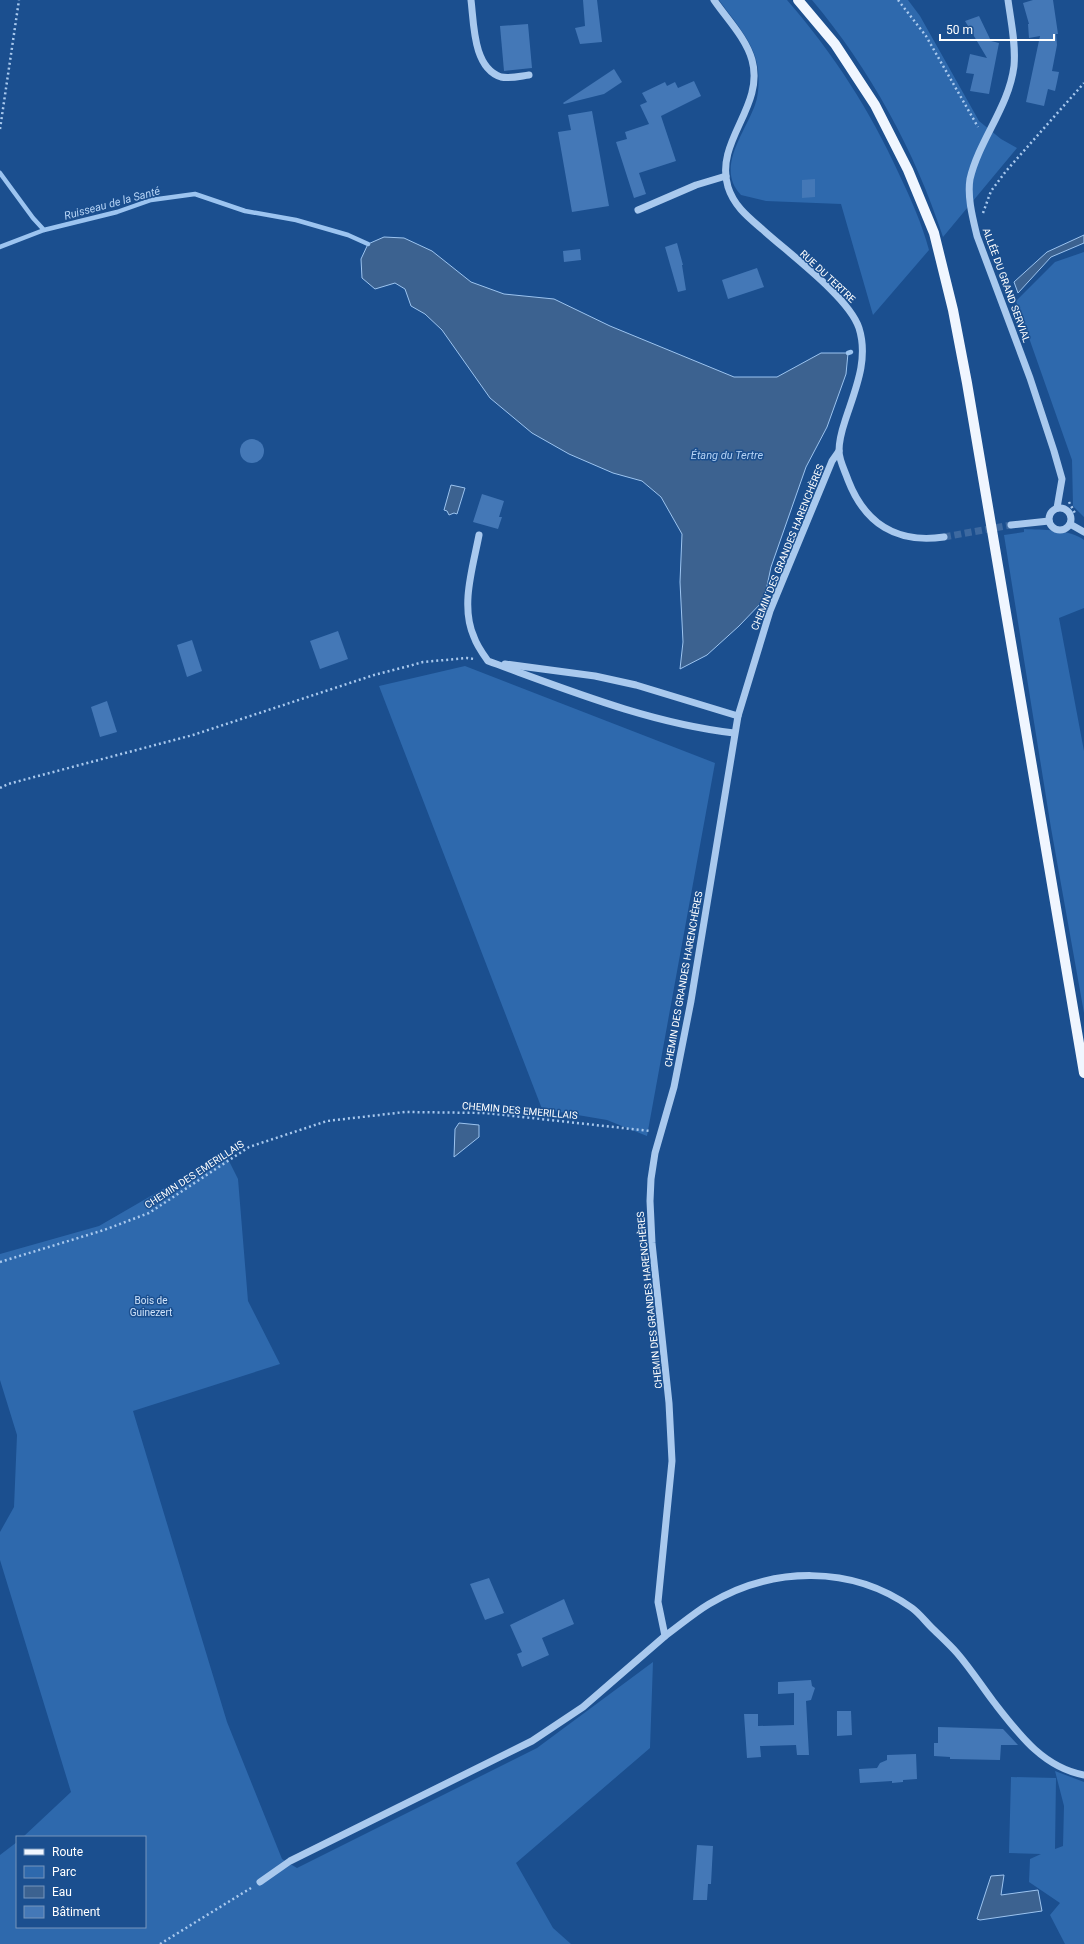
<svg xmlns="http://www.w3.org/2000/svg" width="1084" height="1944" font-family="Roboto,sans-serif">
<rect width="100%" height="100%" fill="#1b4f8f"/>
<g fill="#2e69ad">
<path d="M719 0H787C833 53 870 110 899 174 911 199 922 224 929 250L873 315 841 204 766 201 741 195C715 168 745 133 755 105 759 94 759 81 758 69 755 43 734 21 719 0Z"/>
<path d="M812 0H908L920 16 979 121 1001 139 1017 148 943 237C915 151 870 69 812 0Z"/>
<polygon points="1084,252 1084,517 1073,506 1072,460 1016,301 1055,262"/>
<path d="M1024 529C1042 530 1070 529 1084 540V608L1059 618 1084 751V1013L1051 828 1004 535 1024 532Z"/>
<polygon points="465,666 715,763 647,1136 607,1120 542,1109 379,686"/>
<polygon points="225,1153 238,1179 248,1301 280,1364 133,1411 227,1722 282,1859 297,1868 537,1748 653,1662 650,1748 516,1863 553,1928 571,1944 0,1944 0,1855 17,1842 17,1927 145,1927 145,1837 23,1837 71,1792 0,1560 0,1532 14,1507 17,1435 0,1380 0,1254 99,1226"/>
<polygon points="1055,1771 1084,1782 1084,1944 1065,1944 1050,1915 1060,1903 1029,1882 1030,1859 1041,1854 1009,1853 1011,1777 1056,1778 1055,1849 1063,1846 1064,1806"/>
</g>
<g fill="#3c6290" stroke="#9cc4f0">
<polygon points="1084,235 1084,243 1051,257 1018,293 1014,282 1047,252"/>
<polygon points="384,237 404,238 432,251 471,282 504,294 554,299 610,326 734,377 777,377 821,353 848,353 846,374 827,427 806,467 771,567 764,600 739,626 707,655 680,669 683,642 680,582 682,534 661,497 642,481 613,473 569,454 532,433 490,398 442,330 425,314 411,306 405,289 395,283 375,289 362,278 361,259 368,244"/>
<polygon points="451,485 465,488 457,514 454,513 449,515 447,511 444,510"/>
<polygon points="459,1123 479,1125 479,1137 454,1157 455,1129"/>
<polygon points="1004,1875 1001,1895 1038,1890 1042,1911 980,1920 977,1919 991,1876"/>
</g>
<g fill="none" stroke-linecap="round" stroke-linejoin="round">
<g stroke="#9cc4f0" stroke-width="4.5">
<polyline points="0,173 33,218 44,230 117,212 151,200 195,194 245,211 296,220 348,235 368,244"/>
<polyline points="0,247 44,230"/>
<polyline points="848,353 851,352"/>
</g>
</g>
<g fill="#4478b7">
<polygon points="583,0 597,0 602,42 580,44 575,28 585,26"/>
<polygon points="1033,0 1053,0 1058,34 1056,34 1057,45 1052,71 1059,72 1057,82 1055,91 1048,89 1044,106 1026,102 1040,36 1029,38 1028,24 1029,24 1023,3"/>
<polygon points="979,16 991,41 999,43 989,94 970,91 974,74 966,73 970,54 987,58 965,21"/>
<polygon points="528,24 532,68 504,71 500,26"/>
<polygon points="614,69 622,82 604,94 564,104 563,103"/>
<polygon points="694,81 701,96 661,116 676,161 639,173 646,194 634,198 616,142 627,139 625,132 649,124 640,105 647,102 642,93 665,82 667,86 675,82 678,88"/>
<polygon points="592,111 609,206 572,212 558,132 571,130 568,115"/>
<polygon points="815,179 815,197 802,198 802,180"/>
<polygon points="677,243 683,265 682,265 686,290 678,292 665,247"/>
<polygon points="580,249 581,260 564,262 563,251"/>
<polygon points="757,268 764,287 728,299 722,280"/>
<circle cx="252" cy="451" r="12"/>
<polygon points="482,494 504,501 499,517 502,517 498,529 473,522"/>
<polygon points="338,631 348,659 320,669 310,641"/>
<polygon points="192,640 202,671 187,677 177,645"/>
<polygon points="107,701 117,732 100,737 91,707"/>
<polygon points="489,1578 504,1613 485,1620 470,1584"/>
<polygon points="564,1599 574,1624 542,1638 549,1655 522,1667 517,1654 522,1652 510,1625"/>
<polygon points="811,1680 812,1686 815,1688 811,1700 806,1701 809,1755 797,1755 796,1745 760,1746 761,1757 747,1758 744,1714 758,1714 758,1726 794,1725 794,1693 778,1694 778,1682"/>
<polygon points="837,1711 851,1711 852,1735 837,1736"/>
<polygon points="938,1727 1003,1729 1018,1745 1001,1745 1000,1760 950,1759 950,1757 934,1756 934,1743 938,1743"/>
<polygon points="916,1754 917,1779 903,1780 903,1782 892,1783 892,1781 860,1783 859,1769 877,1768 880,1763 887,1760 887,1755"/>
<polygon points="697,1845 713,1846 711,1884 708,1884 707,1900 693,1900"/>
</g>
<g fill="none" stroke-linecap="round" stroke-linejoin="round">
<polyline stroke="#3d69a0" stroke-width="7" stroke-dasharray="7 3.5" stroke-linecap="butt" points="944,537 1011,525"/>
<g stroke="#a9c9ee" stroke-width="2.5" stroke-dasharray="2 3" stroke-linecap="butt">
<polyline points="898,0 926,36 978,127"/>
<polyline points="0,129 19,0"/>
<polyline points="983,213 991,191 1006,171 1084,83"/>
<polyline points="1069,502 1076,515"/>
<polyline points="0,788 8,784 193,735 374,675 409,666 423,662 467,658 474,659"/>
<polyline points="0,1262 104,1230 149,1213 249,1147 327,1121 405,1112 486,1113 650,1131"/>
<polyline points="160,1944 251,1888"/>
</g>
<g stroke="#a9c9ee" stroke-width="7">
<path d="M471 0C474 24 473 68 501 77 510 79 521 76 529 75"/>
<path d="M714 0C727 19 746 38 752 60 765 107 714 141 728 187 734 206 748 217 762 229 787 252 849 297 859 328 869 360 855 390 845 421 842 430 839 441 839 451 839 460 845 471 848 480 865 524 897 544 944 537"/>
<path d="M1008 0C1011 22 1016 44 1014 66 1009 107 979 140 970 179 967 197 973 219 977 236L1030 378 1054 451 1062 479 1057 508"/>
<polyline points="638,210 696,185 726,176"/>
<path d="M839 451 832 461 770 611 738 716 691 1001 674 1087 655 1153 651 1179 650 1201 652 1243 669 1403 672 1461 658 1602 665 1636C680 1625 694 1613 709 1604 772 1566 852 1565 912 1608 919 1613 925 1621 931 1627 939 1635 949 1644 957 1653 970 1668 981 1685 993 1701 1018 1733 1042 1767 1084 1775"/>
<circle cx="1060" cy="519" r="11"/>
<polyline points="1070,524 1084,532"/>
<polyline points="1011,525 1049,521"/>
<path d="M479 535C473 567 460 606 474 637 477 646 483 654 488 661 568 690 649 723 734 733"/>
<polyline points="505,664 595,676 636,685 738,716"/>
<polyline points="260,1882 290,1861 532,1741 583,1707 665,1636"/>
</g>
<polyline stroke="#f0f6ff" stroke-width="10" points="798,0 835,44 875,105 908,170 934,233 953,310 967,383 1084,1073"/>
</g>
<g text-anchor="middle" stroke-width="3" stroke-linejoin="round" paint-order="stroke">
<g font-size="10" fill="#fff" stroke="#1b4f8f">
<text transform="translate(828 276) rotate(43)" y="4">RUE DU TERTRE</text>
<text transform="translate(1007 285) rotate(70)" y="4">ALLÉE DU GRAND SERVIAL</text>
<text transform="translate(787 547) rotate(-68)" y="4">CHEMIN DES GRANDES HARENCHÈRES</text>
<text transform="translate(683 979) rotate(-80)" y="4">CHEMIN DES GRANDES HARENCHÈRES</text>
<text transform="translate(520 1110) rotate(5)" y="4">CHEMIN DES EMERILLAIS</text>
<text transform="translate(194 1174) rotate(-33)" y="4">CHEMIN DES EMERILLAIS</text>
<text transform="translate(649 1300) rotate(-96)" y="4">CHEMIN DES GRANDES HARENCHÈRES</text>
</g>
<g font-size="10" fill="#cfe3fa" stroke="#1b4f8f">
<text x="151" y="1304">Bois de<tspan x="151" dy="12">Guinezert</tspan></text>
</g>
<g font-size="11" font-style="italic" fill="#b5d3f5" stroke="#1b4f8f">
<text transform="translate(112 203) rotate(-15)" y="4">Ruisseau de la Santé</text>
<text x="727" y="459">Étang du Tertre</text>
</g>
</g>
<rect x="16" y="1836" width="130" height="92" fill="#1b4f8f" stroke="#7695bc"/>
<rect x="24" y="1849" width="20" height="6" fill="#f0f6ff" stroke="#7695bc"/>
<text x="52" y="1856" font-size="12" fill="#ffffff">Route</text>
<rect x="24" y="1866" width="20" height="12" fill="#2e69ad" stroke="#7695bc"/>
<text x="52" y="1876" font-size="12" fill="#ffffff">Parc</text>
<rect x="24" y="1886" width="20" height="12" fill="#3c6290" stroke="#7695bc"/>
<text x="52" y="1896" font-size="12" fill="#ffffff">Eau</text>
<rect x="24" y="1906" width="20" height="12" fill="#4478b7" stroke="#7695bc"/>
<text x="52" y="1916" font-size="12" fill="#ffffff">Bâtiment</text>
<path d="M940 34v6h114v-6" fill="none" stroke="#ffffff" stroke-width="2"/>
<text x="946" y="34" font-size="12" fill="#ffffff" stroke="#1b4f8f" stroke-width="3" paint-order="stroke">50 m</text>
</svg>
